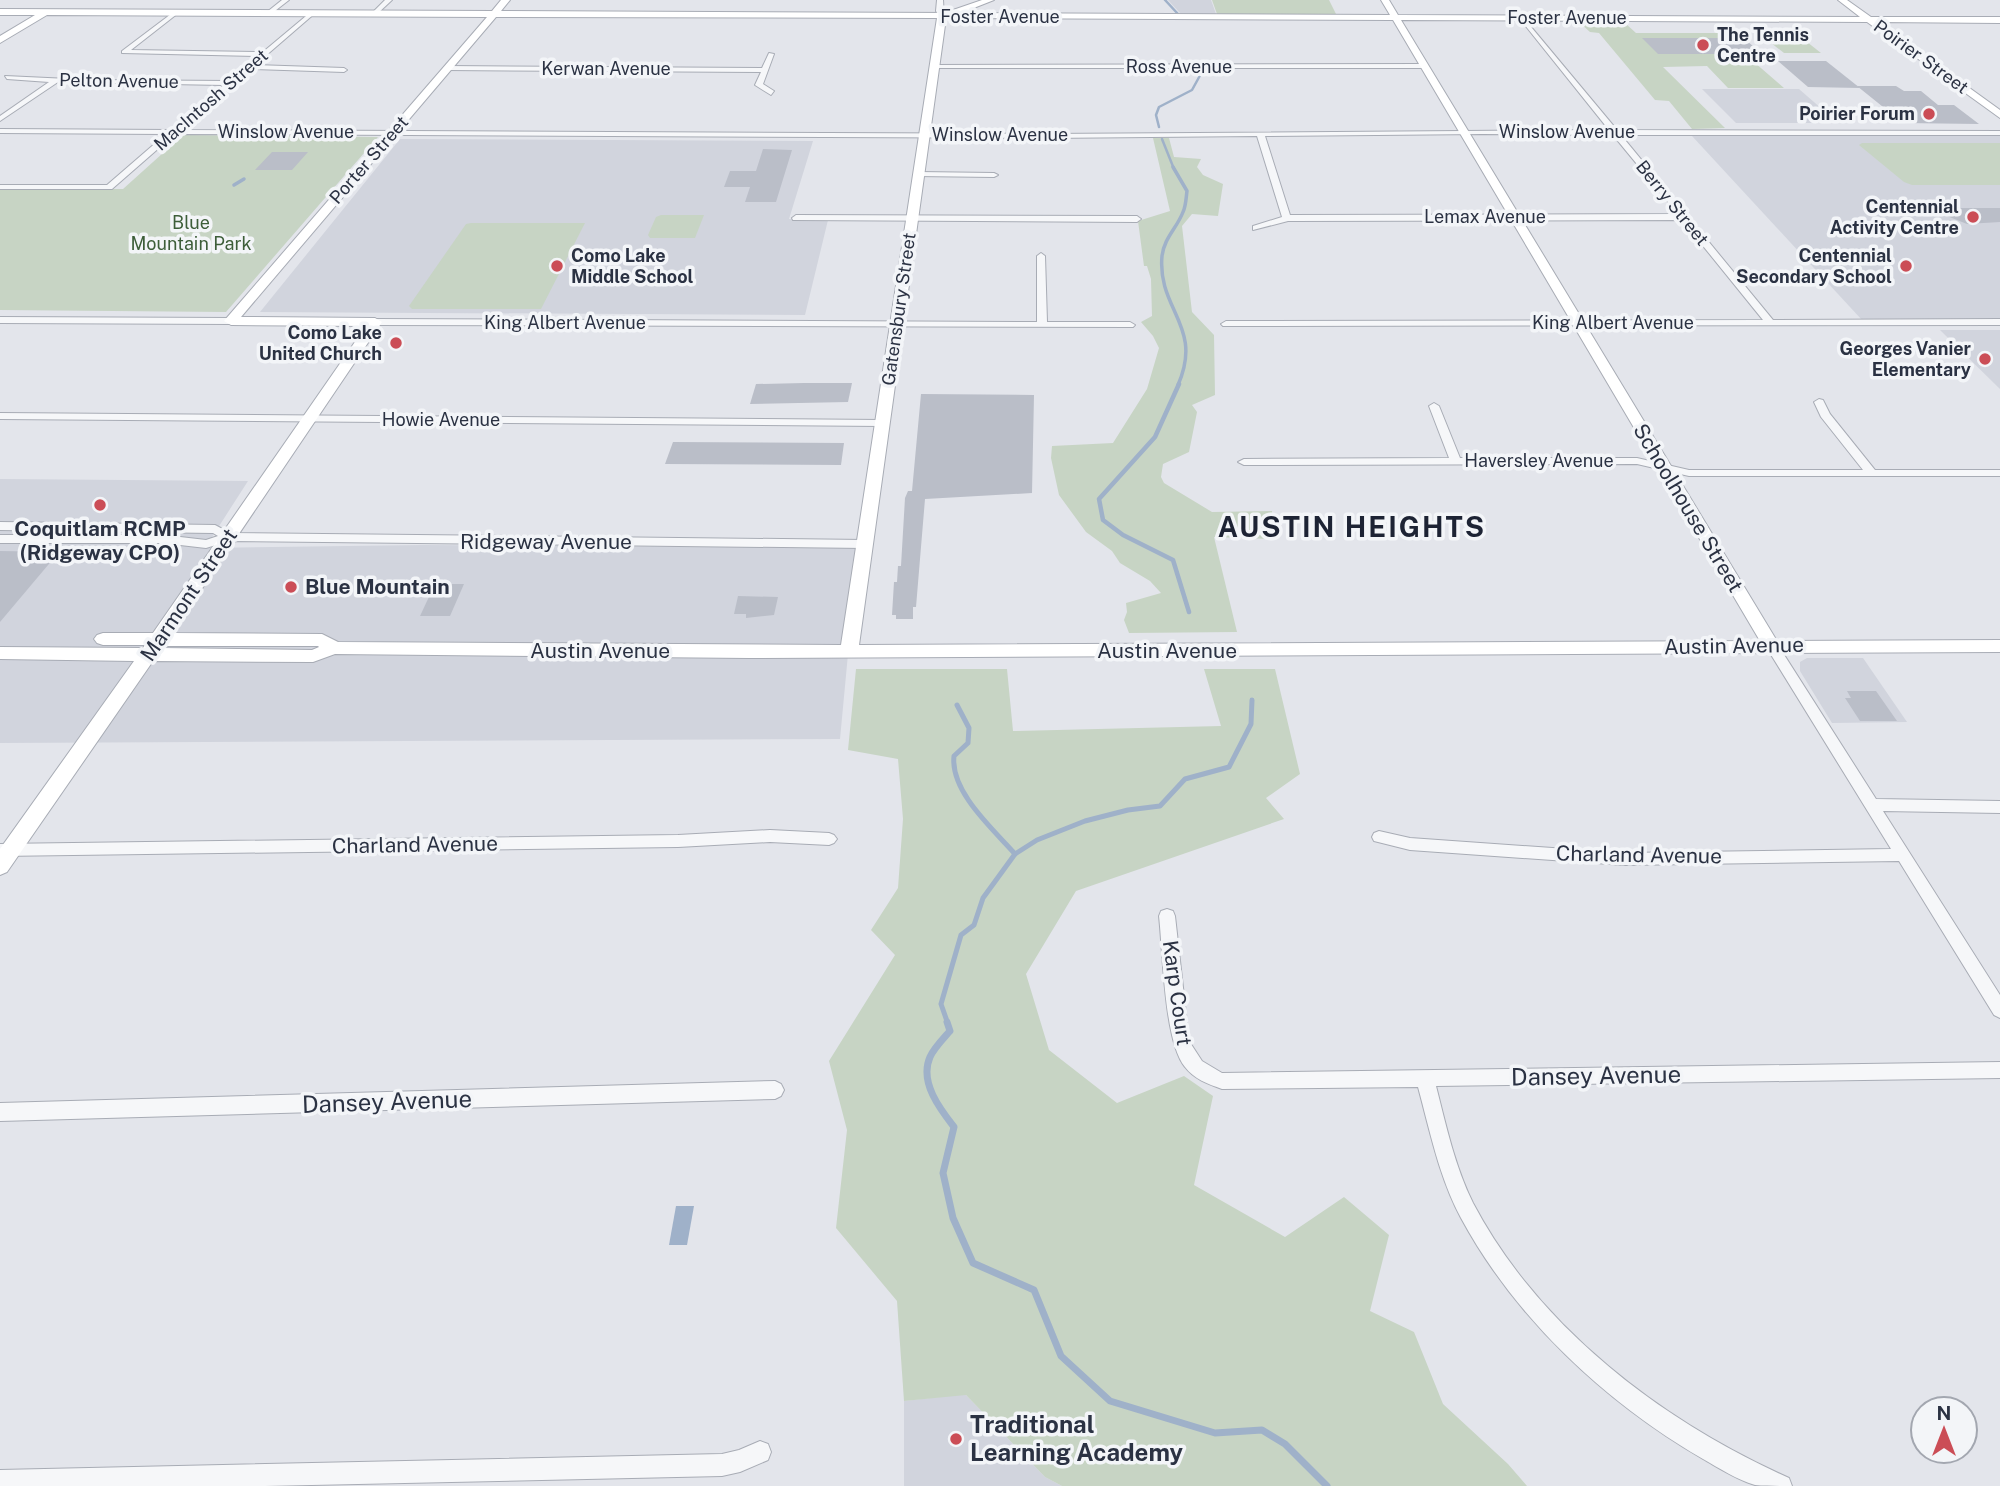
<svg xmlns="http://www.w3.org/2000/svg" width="2000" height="1486" font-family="'Public Sans',sans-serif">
<rect width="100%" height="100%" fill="#e3e5eb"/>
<g fill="#d1d4dd">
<polygon points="1168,0 1211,0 1216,14 1181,14"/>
<polygon points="1702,89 1799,89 1838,123 1736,123"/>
<polygon points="1692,136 2000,136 2000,318 1862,320"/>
<polygon points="400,139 813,141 789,219 828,220 805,315 260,312"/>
<polygon points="1940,330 2000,330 2000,389"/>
<polygon points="0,479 248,481 205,548 423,545 858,548 840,739 0,743"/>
<polygon points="1807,658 1863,658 1907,722 1832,723 1800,671 1800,662"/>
<polygon points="965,1394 1045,1477 1062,1486 904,1486 904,1401"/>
</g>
<g fill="#c7d4c4">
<polygon points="1212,0 1329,0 1336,14 1217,14"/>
<polygon points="1580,23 1625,23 1636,33 1726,33 1734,38 1643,38 1659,54 1751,54 1757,61 1754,62 1784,88 1728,88 1707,66 1663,67 1725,128 1692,129 1669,101 1655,100 1599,33 1590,32"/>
<polygon points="1802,38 1821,53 1784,53 1766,39"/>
<polygon points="183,135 378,137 226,312 0,310 0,189 123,189"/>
<polygon points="1153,138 1169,138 1174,157 1201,159 1197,167 1203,175 1223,184 1218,216 1192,214 1182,226 1192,312 1214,335 1215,395 1192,405 1197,412 1189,452 1163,464 1161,477 1164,483 1212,512 1272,511 1274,539 1214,537 1237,632 1129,633 1124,620 1127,612 1126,603 1161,593 1150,581 1120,563 1112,551 1086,532 1059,495 1051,458 1052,446 1113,443 1147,389 1159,348 1153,336 1141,322 1152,316 1151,279 1147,266 1144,266 1138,221 1170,211"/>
<polygon points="1862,143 2000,143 2000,185 1912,185 1904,182 1859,145"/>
<polygon points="661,215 704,215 695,238 650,238 648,235 656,217"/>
<polygon points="471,223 585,223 541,309 412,309 409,306 466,224"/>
<polygon points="856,669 1007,669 1013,731 1221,726 1204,669 1275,669 1300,774 1266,798 1284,819 1076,891 1026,974 1049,1050 1117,1103 1184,1076 1213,1096 1194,1185 1285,1237 1344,1197 1389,1235 1370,1311 1414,1332 1443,1404 1508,1464 1527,1486 1062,1486 1045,1477 966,1395 904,1401 897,1301 836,1228 847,1130 829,1061 895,955 871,930 898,888 903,819 898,759 848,750"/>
</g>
<polygon fill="#9fb1c9" points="676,1206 694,1206 687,1245 669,1245"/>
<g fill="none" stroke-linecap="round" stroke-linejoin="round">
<g stroke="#9fb1c9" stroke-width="2.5">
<polyline points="1165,0 1178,14"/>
<polyline points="1159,127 1156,115 1159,107 1192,90 1203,70"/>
<polyline points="1162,139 1174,169"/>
</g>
<g stroke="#9fb1c9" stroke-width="3.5">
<path d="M1173 167 1187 191C1186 198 1186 206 1183 212 1177 228 1164 238 1162 256 1157 310 1204 326 1178 385"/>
<polyline points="234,185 244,179"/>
</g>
<polyline stroke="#9fb1c9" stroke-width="4.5" points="1179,384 1155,437 1099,499 1103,520 1123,535 1173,560 1189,612"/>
<g stroke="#9fb1c9" stroke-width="5">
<path d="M957 705 969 728 968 743 954 756C950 792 994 830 1015 854"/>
<polyline points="948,1024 941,1004 961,935 974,925 983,898 1015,854 1037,840 1085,821 1128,810 1160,806 1185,779 1229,767 1251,724 1252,700"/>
</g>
<path stroke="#9fb1c9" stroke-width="7" d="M947 1022 950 1031C943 1039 934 1048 930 1057 919 1082 940 1109 954 1127L943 1173 953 1218 973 1263 1034 1290 1061 1356 1110 1401 1215 1433 1262 1430 1285 1444 1327 1486"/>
</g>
<g fill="#babec8">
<polygon points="1642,38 1734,38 1738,42 1748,42 1763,54 1658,54"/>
<polygon points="1778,61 1826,61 1860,88 1808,87"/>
<polygon points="1857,86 1896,86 1904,91 1921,91 1938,105 1954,105 1979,124 1903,123"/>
<polygon points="763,149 792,150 776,202 745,202 750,187 724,187 730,171 756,171"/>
<polygon points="272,152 308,152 292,170 255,170"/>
<polygon points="1927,208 2000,208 2000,222 1967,224"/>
<polygon points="804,383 852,383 848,402 750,404 756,384"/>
<polygon points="921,394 1034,395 1032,493 925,499 916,607 913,607 913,619 896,619 896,615 892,615 894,582 897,582 898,566 901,566 905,498 908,491 912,491"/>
<polygon points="673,442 844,443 841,465 665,464"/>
<polygon points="0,551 59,552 0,622"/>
<polygon points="435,584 464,584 450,616 420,616"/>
<polygon points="738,596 778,597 774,615 746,618 746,614 734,614"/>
<polygon points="1847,691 1876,691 1897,721 1860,721 1845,698 1851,698"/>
</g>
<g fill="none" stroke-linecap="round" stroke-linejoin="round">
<g stroke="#a8acb5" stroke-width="2">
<g id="street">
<polygon points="282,0 289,0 271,14 267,14 267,12"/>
<polygon points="385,0 392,0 376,15 372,15 372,13"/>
<polygon points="937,0 943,0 944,18 940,18 936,11"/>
<path d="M175 11 177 14 131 50 263 52 312 11 314 14 255 65 344 68 347 70 344 72 251 69 180 130 1046 134 1609 130 1520 19 1522 16 1617 130 2000 131V135H1621L1773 320 2000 319V325L1223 326 1221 324 1226 321 1763 320 1682 220 1288 221 1253 230V226L1282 217 1257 136 1046 138 175 134 112 189H0V185H107L166 134 0 133V129L171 130 224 85 58 82 0 121V116L49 82 7 79 5 76 90 80 229 81 258 56 122 53V51ZM1482 134 1613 135 1678 214 1290 215 1265 136Z"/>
<polygon points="769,53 774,54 763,84 774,91 771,95 755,85 761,72 447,70 444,68 447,66 762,68"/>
<polygon points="934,65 1424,64 1427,66 1424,68 932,68"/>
<polygon points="919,172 994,173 998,175 994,177 916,176 916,172"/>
<polygon points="796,215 1137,216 1141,219 1137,222 793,220 792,218"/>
<polygon points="1041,253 1045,256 1047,322 1130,322 1135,325 1133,327 375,325 370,322 375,319 1037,322 1037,256"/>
<polygon points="0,317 231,318 236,321 231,324 0,323"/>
<polygon points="1819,399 1823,400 1830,414 1875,470 2000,470 2000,476 1689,476 1637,464 1244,465 1238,462 1244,459 1449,458 1429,406 1434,403 1439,406 1460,458 1637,458 1689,470 1863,470 1821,417 1814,402"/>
<polygon points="0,413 882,420 887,423 882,426 0,419"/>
<polygon points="0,522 215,525 230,533 865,540 871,544 865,548 229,541 206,548 163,543 0,543 0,535 163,535 206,540 218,536 213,533 0,530"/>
<polygon points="1771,640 1776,642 1876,799 2000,801 2000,813 1883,811 2000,995 2000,1018 1994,1015 1899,861 1624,865 1410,850 1374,841 1372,837 1374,833 1379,831 1410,838 1624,853 1891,849 1765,645"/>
<polygon points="770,830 829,833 834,835 837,839 834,843 829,845 770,842 678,847 0,856 0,844 678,835"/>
<path d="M1167 909 1173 911 1175 916 1189 1041 1202 1061 1222 1073 2000 1062V1078L1436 1086C1446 1125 1455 1167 1473 1203 1539 1328 1662 1421 1789 1478L1792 1486C1781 1486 1766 1486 1755 1485 1737 1480 1719 1468 1703 1459 1605 1402 1515 1318 1461 1218 1439 1177 1430 1131 1418 1087L1222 1089C1208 1084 1194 1079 1185 1067 1164 1042 1163 951 1159 916L1161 911Z"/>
<polygon points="775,1081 781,1084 784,1090 781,1096 775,1099 0,1121 0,1103"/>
<polygon points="760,1441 768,1444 771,1452 768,1460 740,1472 722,1476 265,1486 0,1486 0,1470 722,1454 739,1450"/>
</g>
</g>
<g stroke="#a8acb5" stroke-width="2">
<path id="secondary" d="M501 0H510L501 11 953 13V10L982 0H994L961 13 1390 15 1381 0H1389L1398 15 1860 17 1838 0H1847L1871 17H2000V23L1878 22 2000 110V118L1867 22 1401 20 1777 641 2000 640V652L749 658 335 654 313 662 153 661 7 872 0 875V849L134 661 0 659V647L143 648 145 645H103L97 643 94 639 97 635 103 633H153L366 326 231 325 224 321 487 17 47 15 0 43V36L35 15H0V9L492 11ZM496 17 937 18 841 645 338 642 322 634 172 633 382 322 375 318 241 317ZM946 18 1393 20 1760 641 859 645ZM163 646H318L319 647 312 650 162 648Z"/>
</g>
<use href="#street" fill="#f6f7f9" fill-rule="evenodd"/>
<use href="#secondary" fill="#fff" fill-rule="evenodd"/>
</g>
<g fill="#cb4d56" stroke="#f3f5f8" stroke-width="2.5">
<circle cx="1703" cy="45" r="7"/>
<circle cx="1929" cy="114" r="7"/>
<circle cx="1973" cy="217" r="7"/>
<circle cx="557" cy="266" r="7"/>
<circle cx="1906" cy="266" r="7"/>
<circle cx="396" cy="343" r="7"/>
<circle cx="1985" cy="359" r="7"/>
<circle cx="100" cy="505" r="7"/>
<circle cx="291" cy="587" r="7"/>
<circle cx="956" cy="1439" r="7"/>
</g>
<g text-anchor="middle" stroke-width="7" stroke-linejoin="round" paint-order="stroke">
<g font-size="18" fill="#2b3243" stroke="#f3f5f8">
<text x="1000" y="23">Foster Avenue</text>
<text x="1567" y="24">Foster Avenue</text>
<text transform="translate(1921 57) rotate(36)" y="6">Poirier Street</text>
<text x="1179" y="73">Ross Avenue</text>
<text x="606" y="75">Kerwan Avenue</text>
<text transform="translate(119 81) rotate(1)" y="6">Pelton Avenue</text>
<text transform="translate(211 100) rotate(-41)" y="6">MacIntosh Street</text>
<text x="286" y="138">Winslow Avenue</text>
<text x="1567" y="138">Winslow Avenue</text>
<text x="1000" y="141">Winslow Avenue</text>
<text transform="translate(369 160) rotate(-49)" y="6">Porter Street</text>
<text transform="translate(1672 203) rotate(51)" y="6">Berry Street</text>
<text x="1485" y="223">Lemax Avenue</text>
<text transform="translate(899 309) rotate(-82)" y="6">Gatensbury Street</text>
<text x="565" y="329">King Albert Avenue</text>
<text x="1613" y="329">King Albert Avenue</text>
<text x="441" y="426">Howie Avenue</text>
<text x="1539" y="467">Haversley Avenue</text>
</g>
<g font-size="18" font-weight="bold" fill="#2b3243" stroke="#f3f5f8" text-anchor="end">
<text x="1717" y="41" text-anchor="start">The Tennis<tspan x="1717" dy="21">Centre</tspan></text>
<text x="1915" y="120">Poirier Forum</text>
<text x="1959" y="213">Centennial<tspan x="1959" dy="21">Activity Centre</tspan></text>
<text x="571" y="262" text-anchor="start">Como Lake<tspan x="571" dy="21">Middle School</tspan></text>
<text x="1892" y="262">Centennial<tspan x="1892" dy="21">Secondary School</tspan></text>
<text x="382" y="339">Como Lake<tspan x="382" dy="21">United Church</tspan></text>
<text x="1971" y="355">Georges Vanier<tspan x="1971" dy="21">Elementary</tspan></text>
</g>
<g font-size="18" fill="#3d5e39" stroke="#f3f5f8">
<text x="191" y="229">Blue<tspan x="191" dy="21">Mountain Park</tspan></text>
</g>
<g font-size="21" fill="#2b3243" stroke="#f3f5f8">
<text transform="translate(1688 508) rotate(59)" y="7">Schoolhouse Street</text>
<text x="546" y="549">Ridgeway Avenue</text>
<text transform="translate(189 595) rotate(-56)" y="7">Marmont Street</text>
<text transform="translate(1734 646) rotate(-1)" y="7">Austin Avenue</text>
<text x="600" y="658">Austin Avenue</text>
<text x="1167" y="658">Austin Avenue</text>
<text transform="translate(415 845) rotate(-1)" y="7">Charland Avenue</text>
<text transform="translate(1639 855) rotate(1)" y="7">Charland Avenue</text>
<text transform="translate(1177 993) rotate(82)" y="7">Karp Court</text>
</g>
<g font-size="21" font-weight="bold" fill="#2b3243" stroke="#f3f5f8">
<text x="100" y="536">Coquitlam RCMP<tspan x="100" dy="24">(Ridgeway CPO)</tspan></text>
<text x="305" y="594" text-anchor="start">Blue Mountain</text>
</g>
<g font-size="24" fill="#2b3243" stroke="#f3f5f8">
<text transform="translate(1596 1076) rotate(-1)" y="8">Dansey Avenue</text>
<text transform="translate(387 1102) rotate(-2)" y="8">Dansey Avenue</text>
</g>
<g font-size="24" font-weight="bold" fill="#2b3243" stroke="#f3f5f8" text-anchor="start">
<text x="970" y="1433">Traditional<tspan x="970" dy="28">Learning Academy</tspan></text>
</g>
<g font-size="28" font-weight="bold" letter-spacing="2" fill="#1d2334" stroke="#f3f5f8">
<text x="1352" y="537">AUSTIN HEIGHTS</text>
</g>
</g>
<g transform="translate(1944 1430)"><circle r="33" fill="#f3f5f8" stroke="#a3a7b0" stroke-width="2"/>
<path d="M0-5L12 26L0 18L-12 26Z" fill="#cb4d56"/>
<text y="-10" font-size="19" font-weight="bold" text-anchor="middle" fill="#2b3243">N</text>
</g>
</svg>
